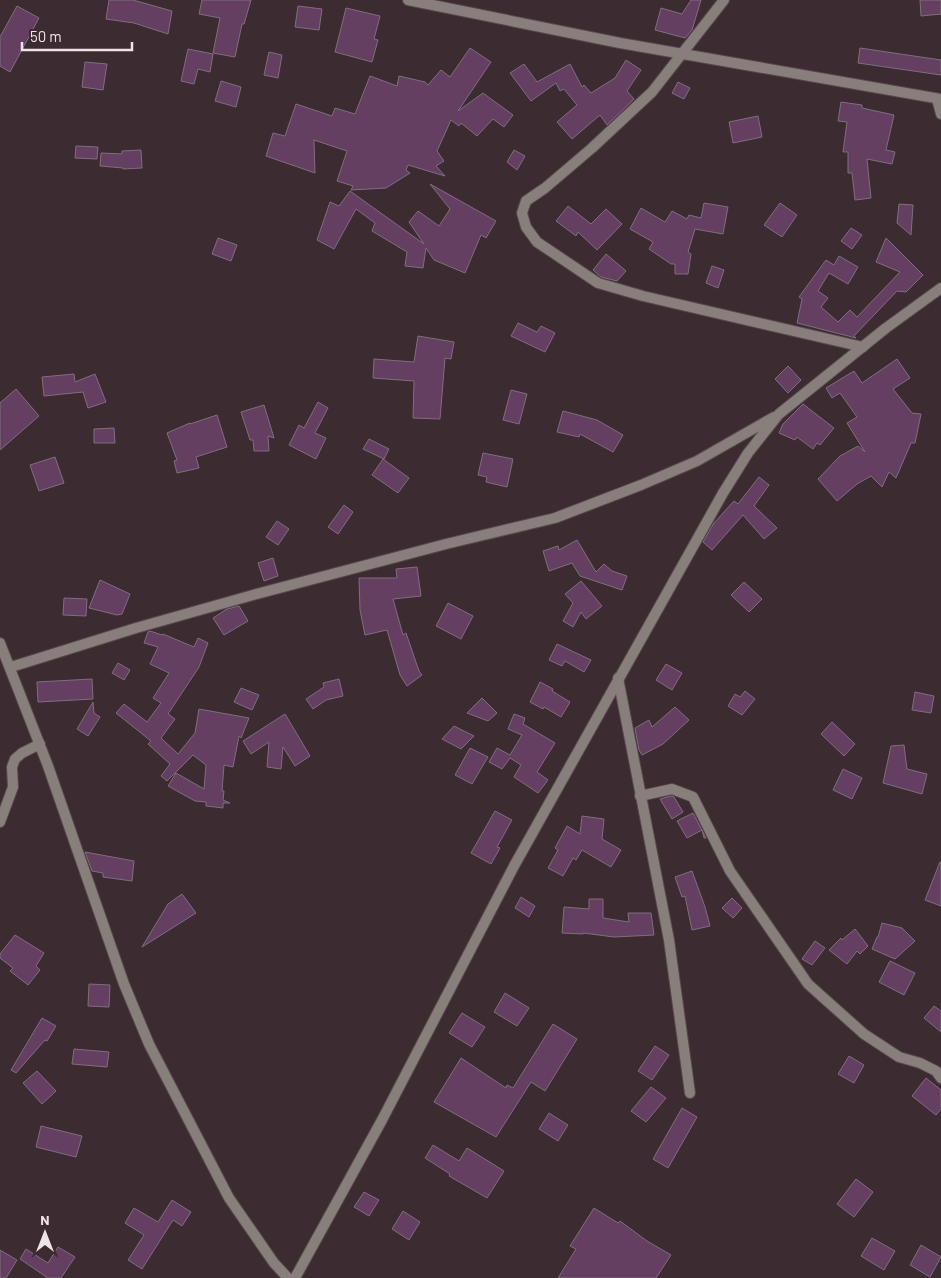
<svg xmlns="http://www.w3.org/2000/svg" width="941" height="1278" font-family="Barlow,sans-serif">
<rect width="100%" height="100%" fill="#3c2b30"/>
<g fill="#643f62" stroke="#7e6f7d">
<polygon points="109,0 133,0 172,11 168,34 134,23 106,19"/>
<polygon points="202,0 251,0 244,24 242,24 235,57 213,53 220,18 199,14"/>
<polygon points="691,0 701,0 692,30 685,38 655,30 661,8 682,14"/>
<polygon points="920,0 941,0 941,14 921,16"/>
<polygon points="17,6 39,18 10,72 0,66 0,37"/>
<polygon points="298,6 322,9 319,30 295,27"/>
<polygon points="346,8 380,16 374,39 378,40 372,62 335,52"/>
<polygon points="470,48 491,62 458,111 483,93 513,115 504,127 493,119 477,136 461,123 459,126 451,120 437,151 444,161 436,166 445,176 408,165 406,170 410,173 386,188 351,190 353,186 337,181 347,151 314,140 315,173 266,156 273,133 285,136 296,104 332,116 335,108 355,114 370,76 397,86 399,76 425,82 428,85 441,70 450,77"/>
<polygon points="860,48 941,60 941,75 858,63"/>
<polygon points="188,49 213,54 210,72 198,69 194,84 181,81"/>
<polygon points="269,52 282,55 278,78 264,75"/>
<polygon points="626,60 641,70 627,91 634,99 607,125 600,115 572,139 557,122 577,105 564,89 560,91 556,83 531,101 510,73 524,64 537,82 570,64 582,87 584,85 591,93 615,78"/>
<polygon points="85,62 107,64 103,90 82,87"/>
<polygon points="221,81 241,87 236,107 215,101"/>
<polygon points="678,82 690,88 684,99 672,93"/>
<polygon points="841,102 862,105 862,108 894,115 886,150 895,152 892,164 867,159 871,198 855,200 852,173 848,173 848,152 843,152 847,122 838,121"/>
<polygon points="758,116 762,137 733,143 729,122"/>
<polygon points="76,146 98,147 97,159 75,158"/>
<polygon points="141,150 142,168 123,169 123,168 100,166 101,153 122,154 122,151"/>
<polygon points="514,150 525,156 517,170 507,162"/>
<polygon points="430,184 496,221 486,238 481,235 465,273 434,260 426,248 423,268 405,266 407,252 372,231 375,223 356,209 334,249 317,240 330,202 339,206 350,191 424,244 409,222 418,211 439,226 450,209"/>
<polygon points="704,203 728,207 723,234 695,229 688,252 691,254 688,274 675,274 675,264 671,264 649,249 653,242 630,229 641,208 665,222 672,211 687,219 689,215 701,218"/>
<polygon points="780,203 797,215 782,237 764,225"/>
<polygon points="899,204 913,205 911,235 897,223"/>
<polygon points="568,206 591,224 606,209 622,224 597,250 578,232 576,236 556,221"/>
<polygon points="851,228 862,235 852,249 841,241"/>
<polygon points="218,238 237,245 231,261 212,254"/>
<polygon points="886,238 923,275 906,292 897,291 854,336 856,338 797,323 802,299 799,297 826,260 834,265 839,256 858,267 848,284 829,273 818,291 828,298 821,307 838,322 850,310 857,317 900,272 876,262"/>
<polygon points="606,254 626,271 617,281 601,277 593,270"/>
<polygon points="712,266 724,270 718,288 706,283"/>
<polygon points="518,323 537,332 541,326 555,333 545,352 511,336"/>
<polygon points="418,336 454,342 451,359 445,358 440,419 413,418 414,381 373,378 374,359 414,362"/>
<polygon points="897,359 910,378 893,389 912,413 921,414 915,443 911,443 896,478 889,472 882,487 871,476 857,484 837,501 818,479 840,456 858,446 865,452 847,423 857,417 840,393 832,398 826,388 854,371 862,383"/>
<polygon points="788,366 801,380 788,393 775,379"/>
<polygon points="74,374 75,382 95,374 106,402 88,408 83,392 44,396 42,377"/>
<polygon points="16,389 39,416 0,450 0,403"/>
<polygon points="511,390 527,394 519,424 503,420"/>
<polygon points="318,402 328,408 315,433 326,438 316,459 289,445 299,425 304,428"/>
<polygon points="803,404 834,428 820,445 817,443 813,449 797,437 795,440 779,433 783,424"/>
<polygon points="264,405 274,438 268,436 269,451 254,451 253,440 250,440 241,412"/>
<polygon points="563,411 597,420 623,435 613,452 580,434 579,437 557,432"/>
<polygon points="217,415 227,447 196,457 199,468 177,473 174,461 177,460 167,433 190,423 190,424"/>
<polygon points="114,428 115,443 94,443 94,429"/>
<polygon points="369,439 389,449 384,459 363,449"/>
<polygon points="483,453 513,459 507,487 486,482 487,477 478,475"/>
<polygon points="55,457 64,483 39,491 30,465"/>
<polygon points="383,459 409,478 398,493 372,475"/>
<polygon points="759,477 769,485 754,506 777,528 764,539 743,515 712,550 703,542 714,523 734,501 738,504"/>
<polygon points="344,505 353,512 338,534 328,527"/>
<polygon points="277,521 289,529 278,545 266,537"/>
<polygon points="577,540 596,572 604,564 612,571 627,576 622,590 580,576 572,563 549,571 543,551 558,546 559,550"/>
<polygon points="273,558 278,576 264,581 258,563"/>
<polygon points="417,567 421,596 393,599 403,635 406,633 419,671 422,675 407,686 400,675 387,630 365,635 360,610 359,578 397,578 396,569"/>
<polygon points="100,580 130,594 122,614 117,615 89,608"/>
<polygon points="581,581 602,606 586,619 581,612 573,627 563,621 573,603 565,594"/>
<polygon points="744,582 762,599 749,612 731,595"/>
<polygon points="64,598 87,599 86,616 63,615"/>
<polygon points="448,603 473,616 461,639 436,626"/>
<polygon points="239,606 248,621 224,635 213,618 227,609"/>
<polygon points="150,631 162,635 163,634 194,647 198,638 208,643 199,667 168,714 175,719 161,738 178,754 195,733 199,709 249,718 241,738 239,736 233,767 224,765 222,791 224,791 223,800 230,803 223,803 223,808 206,806 206,802 195,801 168,786 176,773 204,789 206,765 193,755 167,781 161,776 170,764 148,744 151,741 116,713 124,704 147,722 161,703 153,698 169,673 150,664 158,647 144,643 148,632"/>
<polygon points="557,644 591,660 584,672 565,661 562,666 549,660"/>
<polygon points="118,663 130,670 124,680 112,673"/>
<polygon points="666,664 682,673 672,690 656,680"/>
<polygon points="92,679 93,699 38,702 37,682"/>
<polygon points="339,679 343,696 326,700 313,709 306,699 324,687 323,683"/>
<polygon points="540,682 553,689 552,691 570,702 561,717 544,707 543,709 530,702"/>
<polygon points="241,688 259,695 252,710 234,702"/>
<polygon points="745,691 755,699 742,715 728,706 735,694 740,697"/>
<polygon points="915,692 934,696 931,713 912,710"/>
<polygon points="482,698 497,713 488,721 467,713"/>
<polygon points="93,702 94,713 100,717 88,736 77,729"/>
<polygon points="675,707 689,720 663,744 642,755 639,750 635,728 649,720 652,727"/>
<polygon points="285,714 310,756 295,766 283,747 281,769 267,767 269,742 251,754 243,741"/>
<polygon points="514,714 525,718 523,724 555,743 537,772 548,780 538,793 514,777 521,765 510,758 502,769 489,762 497,748 510,755 522,735 508,729"/>
<polygon points="832,722 855,744 844,756 821,734"/>
<polygon points="454,726 474,736 461,749 442,739"/>
<polygon points="904,745 907,769 927,774 922,794 883,783 891,746"/>
<polygon points="470,748 488,757 472,784 455,775"/>
<polygon points="843,769 862,778 852,799 833,790"/>
<polygon points="671,796 674,797 683,812 672,819 660,799"/>
<polygon points="495,811 512,820 497,847 500,848 491,864 471,853"/>
<polygon points="693,813 706,838 704,838 702,830 687,838 677,821"/>
<polygon points="582,816 604,819 602,839 621,850 611,867 582,850 576,860 573,858 563,876 548,868 558,850 555,848 567,826 580,834"/>
<polygon points="85,852 134,861 132,881 103,877 103,873 92,871"/>
<polygon points="940,862 941,862 941,906 925,900"/>
<polygon points="692,871 705,907 710,926 692,930 685,896 682,897 675,877"/>
<polygon points="182,894 196,913 142,947 168,904"/>
<polygon points="521,897 535,906 529,917 515,908"/>
<polygon points="732,898 742,908 733,918 722,908"/>
<polygon points="589,899 603,899 603,918 629,922 628,913 651,913 654,935 614,937 583,933 583,934 562,933 564,907 589,909"/>
<polygon points="882,923 902,928 915,941 895,959 872,949 877,937 878,937"/>
<polygon points="855,929 868,946 860,954 857,951 847,964 829,950 841,938 842,940"/>
<polygon points="15,935 44,953 36,966 40,970 28,985 10,971 13,968 0,958 0,954"/>
<polygon points="815,941 825,948 812,965 802,959"/>
<polygon points="890,961 915,973 904,995 879,982"/>
<polygon points="89,984 110,985 109,1007 88,1006"/>
<polygon points="505,993 529,1008 517,1026 494,1012"/>
<polygon points="934,1006 941,1011 941,1032 924,1018"/>
<polygon points="462,1013 485,1027 472,1047 449,1033"/>
<polygon points="42,1018 56,1026 47,1041 45,1040 16,1073 11,1070"/>
<polygon points="553,1024 577,1039 545,1091 531,1082 496,1137 434,1102 461,1058 506,1088 507,1085 513,1088"/>
<polygon points="655,1046 669,1055 652,1080 638,1071"/>
<polygon points="74,1049 109,1052 107,1067 72,1064"/>
<polygon points="849,1056 864,1065 854,1083 838,1074"/>
<polygon points="37,1071 56,1091 42,1104 23,1083"/>
<polygon points="926,1078 941,1090 941,1109 936,1115 912,1096"/>
<polygon points="651,1087 666,1098 646,1122 631,1111"/>
<polygon points="682,1108 697,1117 668,1168 653,1159"/>
<polygon points="549,1113 568,1125 558,1141 539,1129"/>
<polygon points="41,1126 82,1136 76,1157 36,1147"/>
<polygon points="433,1145 459,1161 467,1148 504,1171 487,1198 449,1176 450,1174 425,1158"/>
<polygon points="856,1179 873,1192 854,1217 837,1204"/>
<polygon points="364,1192 379,1200 369,1216 354,1207"/>
<polygon points="172,1200 191,1212 182,1226 173,1220 142,1269 128,1260 144,1235 125,1223 134,1208 158,1222"/>
<polygon points="594,1208 618,1223 620,1221 647,1241 671,1255 656,1278 558,1278 576,1249 570,1246"/>
<polygon points="403,1211 420,1222 409,1240 392,1229"/>
<polygon points="872,1238 895,1251 884,1270 861,1256"/>
<polygon points="921,1245 941,1257 930,1277 910,1265"/>
<polygon points="58,1247 75,1257 61,1278 48,1278 20,1259 26,1249 48,1263"/>
<polygon points="0,1250 17,1260 6,1278 0,1278"/>
</g>
<g fill="none" stroke-linecap="round" stroke-linejoin="round">
<g stroke="#59484d" stroke-width="12">
<g id="minor">
<polyline points="724,0 652,92 592,148 545,188 526,201 522,213 526,227 537,242 598,283 643,296 863,347"/>
<polyline points="937,99 941,114"/>
<polyline points="0,643 48,766 124,984 149,1044 229,1198 274,1263 288,1278"/>
<polyline points="11,667 136,628 253,595 446,544 555,518 641,485 697,461 774,417"/>
<polyline points="618,678 669,940 690,1093"/>
<polyline points="640,796 672,789 693,797 730,871 808,984 864,1034 899,1057 920,1063 936,1071 941,1078"/>
<polyline points="0,822 13,787 12,767 15,759 22,753 40,744"/>
<polyline points="295,1278 382,1120 514,866 723,493 748,453 779,414 886,328 941,288"/>
</g>
</g>
<g stroke="#59484d" stroke-width="12">
<polyline id="tertiary" points="408,0 620,43 941,99"/>
</g>
<use href="#minor" stroke="#887e7c" stroke-width="10"/>
<use href="#tertiary" stroke="#887e7c" stroke-width="10"/>
</g>
<g transform="translate(45 1233)" stroke="#3c2b30" stroke-width="4" paint-order="stroke">
<path d="M0-4L9 19L0 12L-9 19Z" fill="#efe3e6"/>
<text y="-8" font-size="14" font-weight="bold" text-anchor="middle" fill="#efe3e6">N</text>
</g>
<path d="M22 42v8h110v-8" fill="none" stroke="#efe3e6" stroke-width="2.5"/>
<text x="30" y="42" font-size="15" fill="#efe3e6" stroke="#3c2b30" stroke-width="4" paint-order="stroke">50 m</text>
</svg>
